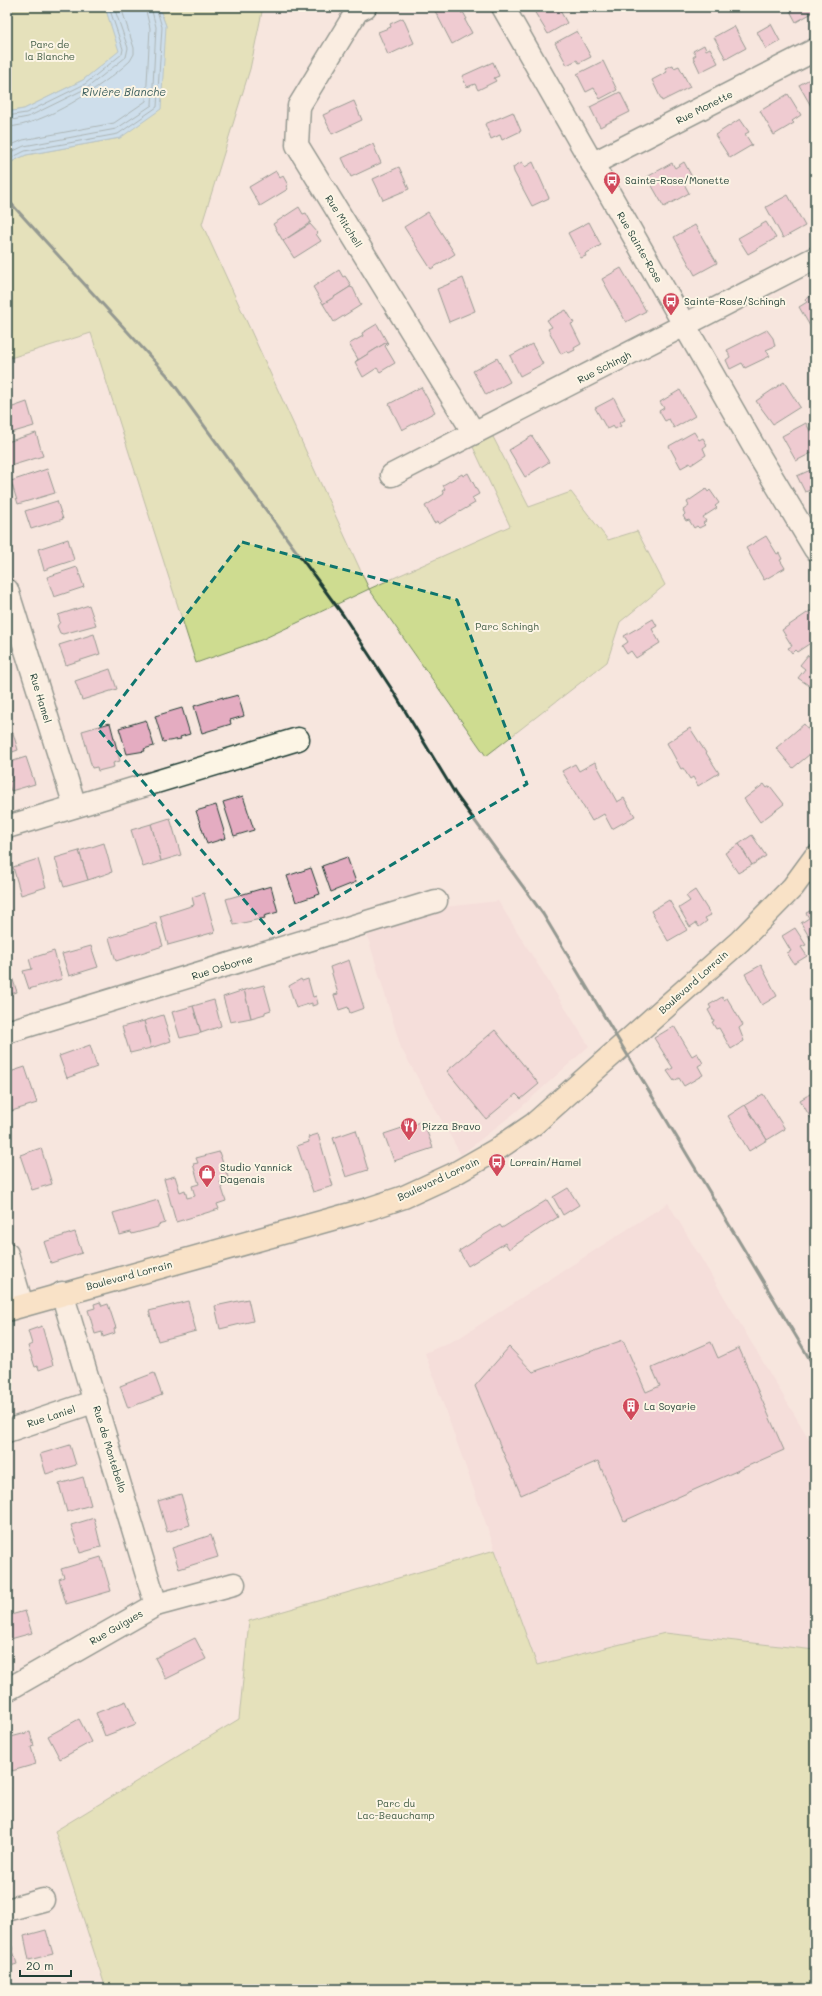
<svg xmlns="http://www.w3.org/2000/svg" width="822" height="1996" font-family="Mali,sans-serif">
<rect width="100%" height="100%" fill="#f7e6de"/>
<filter id="ink" filterUnits="userSpaceOnUse"><feTurbulence type="fractalNoise" baseFrequency=".025" numOctaves="2"/><feDisplacementMap in="SourceGraphic" scale="8" xChannelSelector="R" yChannelSelector="G"/><feConvolveMatrix kernelMatrix="1 2 1 2 8 2 1 2 1" color-interpolation-filters="sRGB"/></filter>
<g filter="url(#ink)">
<g fill="#f1d5d5">
<polygon points="498,901 589,1046 517,1111 461,1155 401,1048 365,928 445,907"/>
<polygon points="668,1203 815,1449 815,1770 593,1824 425,1353 459,1338"/>
</g>
<g fill="#cedc90" stroke="#768c62">
<polygon points="7,7 105,7 120,51 83,80 24,109 7,112"/>
<polygon points="159,7 263,7 250,69 202,224 369,589 510,526 473,447 492,435 529,507 571,492 608,540 637,531 665,585 620,622 607,662 486,756 369,589 261,640 196,663 91,333 7,359 7,164 26,155 120,138 166,26"/>
<polygon points="495,1550 537,1665 665,1633 815,1650 815,1989 106,1989 55,1831 239,1719 249,1621"/>
</g>
<polygon fill="#9bd6fb" stroke="#6999ab" points="105,7 159,7 166,26 161,109 120,138 26,155 7,164 7,112 24,109 83,80 119,51"/>
<g fill="none" stroke-linecap="round" stroke-linejoin="round">
<g stroke="#517a84" stroke-width="1">
<polyline points="7,116 26,113 85,84 122,54 123,49 109,7"/>
<polyline points="7,121 28,117 87,88 126,57 128,48 114,7"/>
<path d="M7 127C43 126 103 86 130 61L134 54V48L121 7"/>
<polyline points="7,147 23,140 114,123 146,101 150,28 145,7"/>
<polyline points="7,154 24,146 116,129 152,105 156,27 151,7"/>
<polyline points="7,160 25,151 118,134 157,107 162,27 156,7"/>
</g>
</g>
<g fill="#e4acc1" stroke="#1f3d34">
<polygon points="438,7 460,7 463,12 461,13 463,12 467,19 465,20 472,33 452,44 434,9"/>
<polygon points="541,7 558,7 567,23 548,34 534,11"/>
<polygon points="788,7 811,7 814,12 796,22"/>
<polygon points="403,18 414,43 388,55 378,32 391,27 390,24"/>
<polygon points="771,24 780,41 766,49 757,32"/>
<polygon points="734,26 746,48 726,59 714,37"/>
<polygon points="577,31 591,57 579,63 577,60 567,65 555,43"/>
<polygon points="704,45 706,50 710,48 718,63 700,72 693,57 696,55 693,51"/>
<polygon points="603,61 617,90 600,99 594,88 586,92 577,74"/>
<polygon points="493,62 499,76 494,78 496,81 478,90 475,84 467,87 462,76"/>
<polygon points="673,65 674,68 679,66 690,87 662,101 652,80 667,72 665,68"/>
<polygon points="815,76 815,113 799,85"/>
<polygon points="620,92 630,112 600,127 590,107"/>
<polygon points="788,94 801,115 792,121 794,123 774,135 760,111"/>
<polygon points="354,101 362,120 332,134 323,115"/>
<polygon points="513,112 521,131 502,140 500,135 491,139 485,124"/>
<polygon points="740,119 749,132 745,134 752,145 730,158 715,135"/>
<polygon points="373,144 381,163 351,177 342,158"/>
<polygon points="522,162 525,167 533,162 549,198 532,206 514,172 513,167"/>
<polygon points="684,162 692,177 683,182 689,193 664,207 647,177 672,163 675,168"/>
<polygon points="399,167 409,189 383,200 373,179"/>
<polygon points="276,171 280,178 283,176 288,185 286,186 288,189 260,206 249,187"/>
<polygon points="788,195 805,226 783,238 766,207"/>
<polygon points="299,207 303,214 306,213 311,222 283,241 273,224"/>
<polygon points="428,212 455,254 431,269 404,227"/>
<polygon points="589,222 601,245 585,254 586,256 581,258 568,233"/>
<polygon points="766,222 776,238 748,254 738,238"/>
<polygon points="310,224 318,233 316,234 321,241 294,258 283,241"/>
<polygon points="695,225 717,263 695,275 674,237"/>
<polygon points="621,268 646,311 626,322 602,279"/>
<polygon points="339,270 343,277 345,276 351,285 350,287 323,304 313,287"/>
<polygon points="463,278 475,311 449,322 437,289"/>
<polygon points="350,287 353,288 361,305 334,322 323,304"/>
<polygon points="811,296 813,299 815,298 815,323 810,326 799,307 807,302 805,299"/>
<polygon points="566,310 574,323 571,324 581,344 574,348 575,350 569,353 567,351 561,354 548,329 552,327 547,320"/>
<polygon points="377,324 387,342 355,362 358,359 349,344 363,336 362,333"/>
<polygon points="767,330 773,338 775,346 766,350 770,356 745,368 742,363 730,369 726,360 730,357 727,350"/>
<polygon points="387,342 388,343 385,346 395,363 380,372 377,368 363,377 355,362"/>
<polygon points="532,344 543,364 520,376 510,356"/>
<polygon points="497,358 510,382 486,395 473,371"/>
<polygon points="784,382 800,407 773,424 756,401"/>
<polygon points="421,387 435,412 402,430 389,404"/>
<polygon points="680,390 695,416 674,428 669,419 665,421 659,411 664,408 660,402"/>
<polygon points="614,398 625,420 619,423 621,426 615,429 613,426 607,429 595,408"/>
<polygon points="27,402 34,426 7,434 7,409"/>
<polygon points="806,423 810,431 815,429 815,451 796,461 782,436"/>
<polygon points="694,432 699,440 703,438 707,445 703,448 706,455 691,465 690,463 681,468 669,446"/>
<polygon points="36,433 43,456 7,467 7,442"/>
<polygon points="532,436 549,462 525,477 509,450"/>
<polygon points="815,468 815,488 805,492 797,476"/>
<polygon points="47,469 55,493 18,504 11,481"/>
<polygon points="468,473 479,494 472,498 475,503 439,524 438,521 434,523 425,506 444,494 442,491 445,489 443,485 462,474 463,476"/>
<polygon points="706,489 708,492 710,490 719,503 715,506 717,508 703,517 706,521 703,523 705,525 699,528 697,526 694,528 689,520 686,521 683,516 685,514 683,510 689,506 687,502"/>
<polygon points="57,501 63,519 31,529 25,511"/>
<polygon points="766,536 777,554 779,553 782,559 780,560 785,568 764,580 746,548"/>
<polygon points="68,539 74,560 44,570 38,549"/>
<polygon points="77,567 84,587 54,597 47,577"/>
<polygon points="89,605 96,625 63,634 60,633 57,626 60,622 58,615"/>
<polygon points="810,611 815,619 815,640 797,652 795,650 792,653 788,648 792,646 782,630"/>
<polygon points="653,619 657,626 652,629 660,643 636,658 631,651 627,654 622,646 628,642 624,636"/>
<polygon points="94,634 100,654 66,665 59,645"/>
<polygon points="808,655 815,661 815,682 811,687 798,678 805,669 800,665"/>
<polygon points="110,669 117,689 82,700 75,681"/>
<polygon points="238,695 244,716 230,720 231,724 202,733 194,706 223,697 223,699"/>
<polygon points="8,703 11,713 7,714 7,704"/>
<polygon points="182,708 190,734 180,737 181,739 163,742 155,716"/>
<polygon points="146,720 154,746 144,749 145,751 127,754 119,728"/>
<polygon points="110,723 120,761 113,763 114,767 98,771 97,767 92,768 82,731"/>
<polygon points="804,724 815,738 815,750 793,768 776,748"/>
<polygon points="690,728 719,773 698,786 693,777 690,779 683,768 681,769 667,743"/>
<polygon points="7,733 13,733 18,750 7,754"/>
<polygon points="26,757 35,784 11,791 8,782 12,781 7,763"/>
<polygon points="595,762 617,802 624,798 635,816 612,829 604,814 592,821 562,771 575,764 579,771"/>
<polygon points="764,784 767,788 770,786 784,804 760,822 744,799"/>
<polygon points="243,796 254,830 234,836 223,802"/>
<polygon points="216,805 226,838 207,844 196,811"/>
<polygon points="170,818 181,855 161,861 151,824"/>
<polygon points="151,824 161,861 143,867 131,830"/>
<polygon points="752,835 766,856 752,865 739,844"/>
<polygon points="104,843 112,872 88,880 79,851"/>
<polygon points="739,844 752,865 738,873 725,853"/>
<polygon points="79,851 88,880 64,887 55,858"/>
<polygon points="347,857 356,882 331,892 322,866"/>
<polygon points="38,859 46,887 21,895 13,867"/>
<polygon points="311,868 320,894 296,902 287,876"/>
<polygon points="271,886 278,912 264,916 265,918 234,925 226,899"/>
<polygon points="695,890 711,915 705,918 707,921 699,927 696,923 690,927 679,908 690,901 686,896"/>
<polygon points="204,893 215,932 168,945 160,916 194,905 192,897"/>
<polygon points="669,900 687,930 668,941 651,911"/>
<polygon points="812,910 814,913 815,912 815,939 811,940 801,923 809,918 806,913"/>
<polygon points="156,923 163,946 116,961 109,938"/>
<polygon points="795,928 806,945 801,947 807,956 794,964 787,953 791,951 782,936"/>
<polygon points="91,946 98,967 69,976 62,954"/>
<polygon points="54,951 62,979 29,989 23,971 32,969 29,959"/>
<polygon points="349,960 364,1008 350,1013 348,1007 339,1010 334,995 338,994 330,967"/>
<polygon points="761,965 777,996 762,1005 745,974"/>
<polygon points="10,971 17,992 7,995 7,972"/>
<polygon points="301,979 302,981 308,979 313,997 316,996 318,1004 312,1006 312,1003 296,1008 289,986"/>
<polygon points="264,985 271,1010 265,1012 265,1014 251,1018 244,990"/>
<polygon points="244,990 251,1018 230,1022 223,997"/>
<polygon points="722,997 724,1000 727,998 743,1025 739,1028 744,1041 731,1049 719,1028 716,1029 712,1022 714,1021 708,1010 711,1008 709,1005"/>
<polygon points="214,1000 221,1026 201,1033 193,1006"/>
<polygon points="193,1006 201,1033 180,1038 172,1012"/>
<polygon points="163,1015 171,1041 151,1048 144,1021"/>
<polygon points="144,1021 151,1048 130,1053 122,1027"/>
<polygon points="674,1026 692,1056 697,1053 703,1063 698,1066 703,1075 684,1086 679,1078 674,1081 667,1071 673,1068 654,1038"/>
<polygon points="495,1030 539,1084 521,1099 516,1094 486,1119 447,1071"/>
<polygon points="90,1045 97,1067 67,1078 59,1056"/>
<polygon points="25,1067 37,1103 12,1111 7,1096 7,1073"/>
<polygon points="815,1091 815,1125 800,1100"/>
<polygon points="763,1094 785,1129 767,1140 745,1105"/>
<polygon points="745,1105 767,1140 749,1151 728,1116"/>
<polygon points="423,1121 433,1148 394,1161 384,1134"/>
<polygon points="356,1130 368,1170 346,1177 333,1138"/>
<polygon points="318,1134 333,1186 313,1192 297,1146 309,1142 308,1137"/>
<polygon points="41,1148 52,1184 32,1190 20,1155"/>
<polygon points="219,1152 229,1180 220,1182 226,1201 217,1204 219,1209 176,1222 164,1179 175,1176 180,1192 185,1190 187,1198 195,1196 192,1186 199,1184 193,1164 198,1163 196,1158"/>
<polygon points="568,1188 579,1205 563,1215 553,1197"/>
<polygon points="158,1200 165,1223 158,1225 158,1227 132,1234 131,1232 120,1235 113,1213"/>
<polygon points="547,1200 558,1217 509,1249 505,1243 468,1266 459,1251 500,1225 502,1228"/>
<polygon points="75,1232 82,1253 51,1263 44,1242"/>
<polygon points="248,1299 253,1321 220,1329 215,1306"/>
<polygon points="188,1301 196,1331 158,1341 149,1311"/>
<polygon points="100,1302 102,1306 108,1304 116,1328 114,1329 115,1333 103,1337 102,1332 95,1334 88,1310 95,1308 94,1304"/>
<polygon points="42,1326 53,1365 39,1370 38,1366 35,1367 28,1346 32,1344 28,1331"/>
<polygon points="623,1340 646,1392 660,1386 652,1368 711,1342 718,1358 739,1348 784,1450 624,1521 598,1461 521,1495 475,1386 509,1347 533,1372"/>
<polygon points="154,1373 162,1395 128,1408 120,1386"/>
<polygon points="70,1445 76,1465 46,1474 40,1454"/>
<polygon points="83,1477 91,1505 67,1512 59,1484"/>
<polygon points="181,1494 190,1525 167,1532 158,1501"/>
<polygon points="94,1518 101,1547 80,1553 71,1525"/>
<polygon points="211,1535 218,1557 179,1569 172,1548"/>
<polygon points="101,1557 111,1591 66,1604 59,1579 64,1577 61,1569"/>
<polygon points="25,1611 32,1633 7,1640 7,1616"/>
<polygon points="195,1638 206,1659 166,1679 155,1658"/>
<polygon points="126,1701 136,1724 105,1736 96,1713"/>
<polygon points="79,1719 91,1742 60,1759 48,1736"/>
<polygon points="30,1732 34,1746 31,1747 36,1764 12,1771 7,1753 7,1738"/>
<polygon points="7,1777 10,1789 7,1790"/>
<polygon points="7,1863 11,1877 7,1878"/>
<polygon points="46,1930 53,1954 29,1960 24,1936"/>
<polygon points="7,1940 10,1940 17,1964 7,1967"/>
</g>
<g fill="none" stroke-linecap="round" stroke-linejoin="round">
<g stroke="#1f3d34" stroke-width="25">
<g id="minor">
<polyline points="365,7 357,11 299,106 297,145 474,433"/>
<polyline points="503,7 758,454 815,549"/>
<polyline points="592,164 815,50"/>
<polyline points="392,475 815,258"/>
<polyline points="7,590 75,806"/>
<polyline points="7,827 298,739"/>
<polyline points="7,1032 436,901"/>
<polyline points="7,1254 22,1305"/>
<polyline points="62,1293 156,1605"/>
<polyline points="7,1431 96,1401"/>
<polyline points="7,1690 156,1605 234,1584"/>
<polyline points="7,1910 43,1900"/>
</g>
</g>
<g stroke="#1f3d34" stroke-width="25">
<polyline id="major" points="7,1310 368,1209 404,1197 454,1174 496,1150 534,1124 740,941 793,887 815,857"/>
</g>
<use href="#minor" stroke="#fcf5e5" stroke-width="22"/>
<use href="#major" stroke="#faddab" stroke-width="22"/>
<polyline stroke="#1f3d34" stroke-width="3" points="7,199 167,375 343,615 393,691 456,795 543,914 815,1368"/>
</g>
</g>
<path d="M0 0H822V1996H0ZM242 542 457 600 527 784 274 935 98 729Z" fill="#f7e6de" fill-opacity=".55" fill-rule="evenodd"/>
<path fill="none" stroke="#0f766e" stroke-width="3" stroke-dasharray="8 5" stroke-linejoin="round" d="M242 542 457 600 527 784 274 935 98 729Z"/>
<defs>
<g id="bus-pin" transform="scale(0.9)"><path d="M0 17L-7.5 6A9.5 9.5 0 1 1 7.5 6Z" fill="#d1495b" stroke="#fcf5e5"/><path d="M-5-6H5V4H4V6H2V4H-2V6H-4V4H-5ZM-3.5-4V0h7V-4ZM-3.5 1.2v1.5H-2V1.2ZM2 1.2v1.5H3.5V1.2Z" fill="#fff"/></g>
<g id="restaurant-pin" transform="scale(0.9)"><path d="M0 17L-7.5 6A9.5 9.5 0 1 1 7.5 6Z" fill="#d1495b" stroke="#fcf5e5"/><path d="M-5-6h1v4h1v-4h1v4h1v-4h1v5L-1.5 .5V6h-2V.5L-5-1ZM5-6V6H3V1.5H1.5Q1.5-4 5-6Z" fill="#fff"/></g>
<g id="shop-pin" transform="scale(0.9)"><path d="M0 17L-7.5 6A9.5 9.5 0 1 1 7.5 6Z" fill="#d1495b" stroke="#fcf5e5"/><path d="M-5-2.5h2.3a2.7 3.5 0 0 1 5.4 0H5L5.5 6h-11ZM-1.5-2.5h3a1.5 2.3 0 0 0-3 0Z" fill="#fff"/></g>
<g id="building-pin" transform="scale(0.9)"><path d="M0 17L-7.5 6A9.5 9.5 0 1 1 7.5 6Z" fill="#d1495b" stroke="#fcf5e5"/><path d="M-4-6H4V6H1V3H-1V6H-4ZM-2.5-4.3h1.7v1.8h-1.7ZM.8-4.3h1.7v1.8H.8ZM-2.5-1h1.7V.8h-1.7ZM.8-1h1.7V.8H.8Z" fill="#fff"/></g>
</defs>
<g fill-rule="evenodd">
<use href="#bus-pin" x="612" y="180"/>
<use href="#bus-pin" x="671" y="301"/>
<use href="#restaurant-pin" x="409" y="1126"/>
<use href="#bus-pin" x="497" y="1162"/>
<use href="#shop-pin" x="207" y="1173"/>
<use href="#building-pin" x="631" y="1406"/>
</g>
<g text-anchor="middle" stroke-width="4" stroke-linejoin="round" paint-order="stroke">
<g font-size="10" fill="#425d46" stroke="#fcf5e5">
<text x="50" y="48">Parc de<tspan x="50" dy="12">la Blanche</tspan></text>
<text x="507" y="630">Parc Schingh</text>
<text x="396" y="1807">Parc du<tspan x="396" dy="12">Lac-Beauchamp</tspan></text>
</g>
<g font-size="10" fill="#1f3d34" stroke="#fcf5e5">
<text transform="translate(704 107) rotate(-27)" y="4">Rue Monette</text>
<text transform="translate(344 221) rotate(58)" y="4">Rue Mitchell</text>
<text transform="translate(640 247) rotate(60)" y="4">Rue Sainte-Rose</text>
<text transform="translate(604 367) rotate(-27)" y="4">Rue Schingh</text>
<text transform="translate(41 698) rotate(73)" y="4">Rue Hamel</text>
<text transform="translate(222 967) rotate(-17)" y="4">Rue Osborne</text>
<text transform="translate(693 982) rotate(-42)" y="4">Boulevard Lorrain</text>
<text transform="translate(438 1179) rotate(-25)" y="4">Boulevard Lorrain</text>
<text transform="translate(129 1275) rotate(-15)" y="4">Boulevard Lorrain</text>
<text transform="translate(51 1416) rotate(-18)" y="4">Rue Laniel</text>
<text transform="translate(110 1449) rotate(73)" y="4">Rue de Montebello</text>
<text transform="translate(116 1627) rotate(-30)" y="4">Rue Guigues</text>
</g>
<g font-size="10" fill="#1f3d34" stroke="#fcf5e5" text-anchor="start">
<text x="625" y="184">Sainte-Rose/Monette</text>
<text x="684" y="305">Sainte-Rose/Schingh</text>
<text x="422" y="1130">Pizza Bravo</text>
<text x="510" y="1166">Lorrain/Hamel</text>
<text x="220" y="1171">Studio Yannick<tspan x="220" dy="12">Dagenais</tspan></text>
<text x="644" y="1410">La Soyarie</text>
</g>
<g font-size="11" font-style="italic" fill="#385c5c" stroke="#fcf5e5">
<text x="124" y="96">Rivière Blanche</text>
</g>
</g>
<rect width="822" height="1996" fill="none" stroke="#fcf5e5" stroke-width="24"/>
<rect x="12" y="12" width="798" height="1972" fill="none" stroke="#1f3d34" stroke-width="1.5" filter="url(#ink)"/>
<path d="M20 1970v6h51v-6" fill="none" stroke="#1f3d34" stroke-width="2"/>
<text x="26" y="1970" font-size="12" fill="#1f3d34" stroke="#fcf5e5" stroke-width="3" paint-order="stroke">20 m</text>
</svg>
